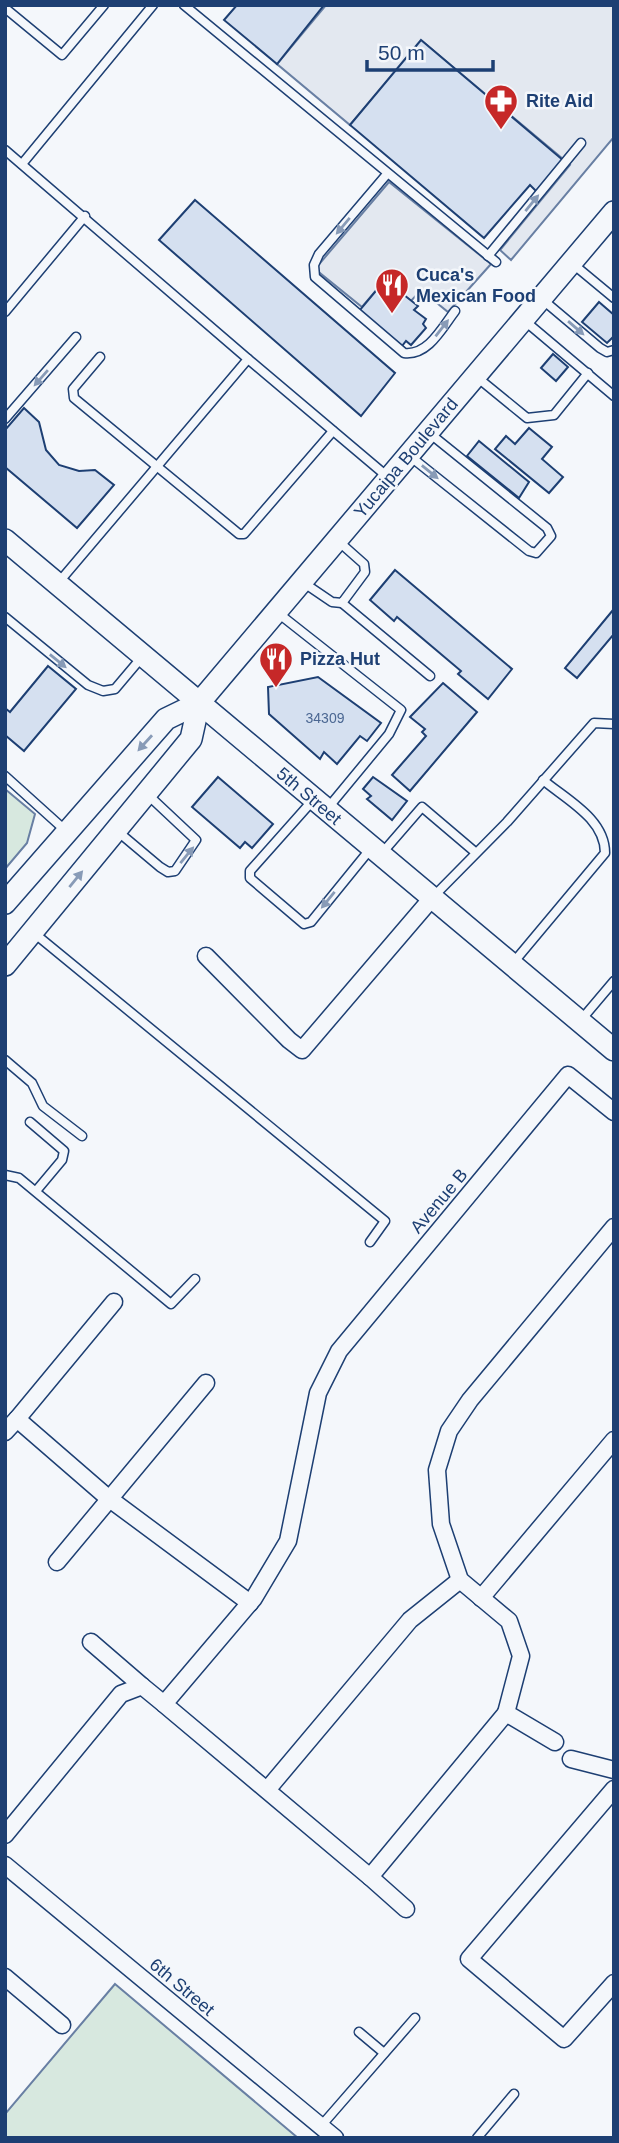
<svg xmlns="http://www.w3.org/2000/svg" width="619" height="2143" font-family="Arial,sans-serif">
<rect width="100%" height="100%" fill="#f4f7fb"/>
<g fill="#d7e8df" stroke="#687fa3" stroke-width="2">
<polygon points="5,789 35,814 27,843 5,869"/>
<polygon points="115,1984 298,2138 5,2138 5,2114"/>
</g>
<g fill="#e3e8f0" stroke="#687fa3" stroke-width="2">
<polygon points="326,5 614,5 614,137 511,260 500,250 570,165 422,41 350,125 277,64"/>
<polygon points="389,182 491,264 448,312 421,290 411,301 385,280 362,307 315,269"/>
</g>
<g fill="#d5e0f0" stroke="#1d3f73" stroke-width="2">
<polygon points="237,5 324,5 277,64 224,20"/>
<polygon points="421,40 564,161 537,192 530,185 484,238 350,125"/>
<polygon points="195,200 395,373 361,416 159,240"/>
<polygon points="385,280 418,306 414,310 426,319 423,324 426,328 411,345 406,341 402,346 359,311"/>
<polygon points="599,302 614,315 614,336 607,343 582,322"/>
<polygon points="553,354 568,367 556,381 541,368"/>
<polygon points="24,408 39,422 46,450 59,465 79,471 95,470 114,485 77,528 5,467 5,430"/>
<polygon points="529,428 552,447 542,459 563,477 549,493 495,449 506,436 515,444"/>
<polygon points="479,441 529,482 519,498 467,456"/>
<polygon points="395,570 512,669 488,699 458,674 461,671 397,617 394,621 370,600"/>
<polygon points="613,610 614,634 577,678 565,668"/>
<polygon points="48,666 76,689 24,751 5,735 5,708 10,712"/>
<polygon points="318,677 381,723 367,741 360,736 337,764 324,752 320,759 269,714 268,687"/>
<polygon points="443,683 477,712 410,791 392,775 426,736 422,732 425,729 410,717"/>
<polygon points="218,777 273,824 252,848 245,842 240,848 192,807"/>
<polygon points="373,777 407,801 392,820 367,799 371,796 363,789"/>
</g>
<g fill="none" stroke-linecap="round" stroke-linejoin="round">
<g stroke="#1d3f73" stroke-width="11">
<g id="lane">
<polyline points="184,5 496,262"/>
<polyline points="5,8 62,55 104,5"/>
<polyline points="5,150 248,359"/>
<polyline points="22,164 153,5"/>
<path d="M387 174 319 254 314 265 315 277 404 353C428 356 442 328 455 311"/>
<polyline points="488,256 581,143"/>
<polyline points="573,264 614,298"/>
<polyline points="543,300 600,348 607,352 614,350"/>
<polyline points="5,312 85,216"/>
<polyline points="525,321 614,396"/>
<polyline points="100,357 73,389 74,398 239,534 244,534 333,431"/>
<polyline points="478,378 527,418 554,415 588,373"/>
<polyline points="5,419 76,337"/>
<polyline points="411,457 529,551 536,553 551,536 547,528 428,432"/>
<polyline points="59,582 248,359 389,478"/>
<polyline points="304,583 332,602 342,603 365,572 364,564 337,540"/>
<polyline points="342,603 430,676"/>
<polyline points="278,613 401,710 389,734 327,809"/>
<polyline points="5,617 88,685 103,691 115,689 142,657"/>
<polyline points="5,776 66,831"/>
<polyline points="314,799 250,871 250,878 304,924 311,922 372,847"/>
<polyline points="116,830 160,867 168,872 175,871 196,840 147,794"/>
<polyline points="383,852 422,807 475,852"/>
<polyline points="434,896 507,822 594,723 614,724"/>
<polyline points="34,933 385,1221 370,1242"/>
<path d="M513 963 605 853C605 819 567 800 543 780"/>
<polyline points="581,1020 614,981"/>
<polyline points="5,1060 32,1083 43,1106 82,1136"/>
<polyline points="30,1122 64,1151 62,1160 36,1191"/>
<polyline points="5,1175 19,1178 171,1304 195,1279"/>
<polyline points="359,2032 384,2053"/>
<polyline points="321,2126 415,2018"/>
<polyline points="477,2138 514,2094"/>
</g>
</g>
<g stroke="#1d3f73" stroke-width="19">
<g id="street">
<polyline points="206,956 289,1040 302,1050 432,898"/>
<polyline points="17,1419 114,1302"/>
<polyline points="5,1432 17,1419 107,1497 250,1603"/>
<polyline points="57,1562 206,1383"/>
<polyline points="481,1598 614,1440"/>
<polyline points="91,1642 142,1686"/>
<polyline points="506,1713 370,1877 164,1704 254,1598 288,1541 318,1393 339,1351 568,1075 614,1112"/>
<polyline points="555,1742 506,1713 521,1656 509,1621 460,1580 441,1524 437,1470 449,1431 470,1400 614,1227"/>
<polyline points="571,1759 614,1770"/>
<polyline points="614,1789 469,1959 564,2039 614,1983"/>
<polyline points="267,1790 410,1620 460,1580"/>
<polyline points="5,1835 121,1694 142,1686 164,1704"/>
<polyline points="5,1865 335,2138"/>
<polyline points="370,1877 406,1909"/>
<polyline points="5,1977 62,2025"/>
</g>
</g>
<g stroke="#1d3f73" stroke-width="24">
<g id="secondary">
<polyline points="5,540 614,1050"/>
<polyline points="5,903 166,719 199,703 614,212"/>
<polyline points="5,965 191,739 199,703"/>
</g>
</g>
<use href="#lane" stroke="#f4f7fb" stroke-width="8"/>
<use href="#street" stroke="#f4f7fb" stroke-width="16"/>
<use href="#secondary" stroke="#f4f7fb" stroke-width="21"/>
</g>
<defs><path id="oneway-solid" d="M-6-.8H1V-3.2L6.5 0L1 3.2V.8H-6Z" transform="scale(1.75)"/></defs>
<g fill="#889bb7">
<use href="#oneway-solid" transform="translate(532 203) rotate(-51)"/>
<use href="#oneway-solid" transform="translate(343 226) rotate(130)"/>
<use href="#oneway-solid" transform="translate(442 328) rotate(-52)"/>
<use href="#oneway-solid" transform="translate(576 328) rotate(41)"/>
<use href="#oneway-solid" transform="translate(41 378) rotate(131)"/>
<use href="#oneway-solid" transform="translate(430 472) rotate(39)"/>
<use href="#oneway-solid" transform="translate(58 661) rotate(39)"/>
<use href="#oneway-solid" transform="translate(145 743) rotate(132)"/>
<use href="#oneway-solid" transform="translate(187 855) rotate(-51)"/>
<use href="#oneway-solid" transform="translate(76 879) rotate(-51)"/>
<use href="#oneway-solid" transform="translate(328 900) rotate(129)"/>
</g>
<defs>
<g id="pharmacy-pin" transform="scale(1.75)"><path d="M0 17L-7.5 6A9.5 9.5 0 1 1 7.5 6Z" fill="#c62828" stroke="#f4f7fb"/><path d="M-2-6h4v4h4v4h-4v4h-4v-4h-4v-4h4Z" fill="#fff"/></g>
<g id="restaurant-pin" transform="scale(1.75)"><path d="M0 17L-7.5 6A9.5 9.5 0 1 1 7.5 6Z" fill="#c62828" stroke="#f4f7fb"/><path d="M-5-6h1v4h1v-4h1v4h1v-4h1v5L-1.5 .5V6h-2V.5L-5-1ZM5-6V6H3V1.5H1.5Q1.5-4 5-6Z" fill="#fff"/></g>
</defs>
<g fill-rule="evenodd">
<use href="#pharmacy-pin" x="501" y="101"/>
<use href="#restaurant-pin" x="392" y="285"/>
<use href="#restaurant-pin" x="276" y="659"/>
</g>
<g text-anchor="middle" stroke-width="5" stroke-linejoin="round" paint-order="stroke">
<g font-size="14" fill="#4b6792">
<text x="325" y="723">34309</text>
</g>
<g font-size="18" font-weight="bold" fill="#1d3f73" stroke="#f4f7fb" text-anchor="start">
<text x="526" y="107">Rite Aid</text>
<text x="416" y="281">Cuca's<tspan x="416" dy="21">Mexican Food</tspan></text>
<text x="300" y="665">Pizza Hut</text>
</g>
<g font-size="18" fill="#1d3f73" stroke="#f4f7fb">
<text transform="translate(406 458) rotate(-50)" y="6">Yucaipa Boulevard</text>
<text transform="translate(309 796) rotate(40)" y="6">5th Street</text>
<text transform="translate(439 1201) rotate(-50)" y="6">Avenue B</text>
<text transform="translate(182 1987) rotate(40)" y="6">6th Street</text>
</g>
</g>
<rect width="619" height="2143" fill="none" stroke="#1d3f73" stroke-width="14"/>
<path d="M367 60v10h126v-10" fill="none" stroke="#1d3f73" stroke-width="3.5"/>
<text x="378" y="60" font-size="21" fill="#1d3f73" stroke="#f4f7fb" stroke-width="5" paint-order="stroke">50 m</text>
</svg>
